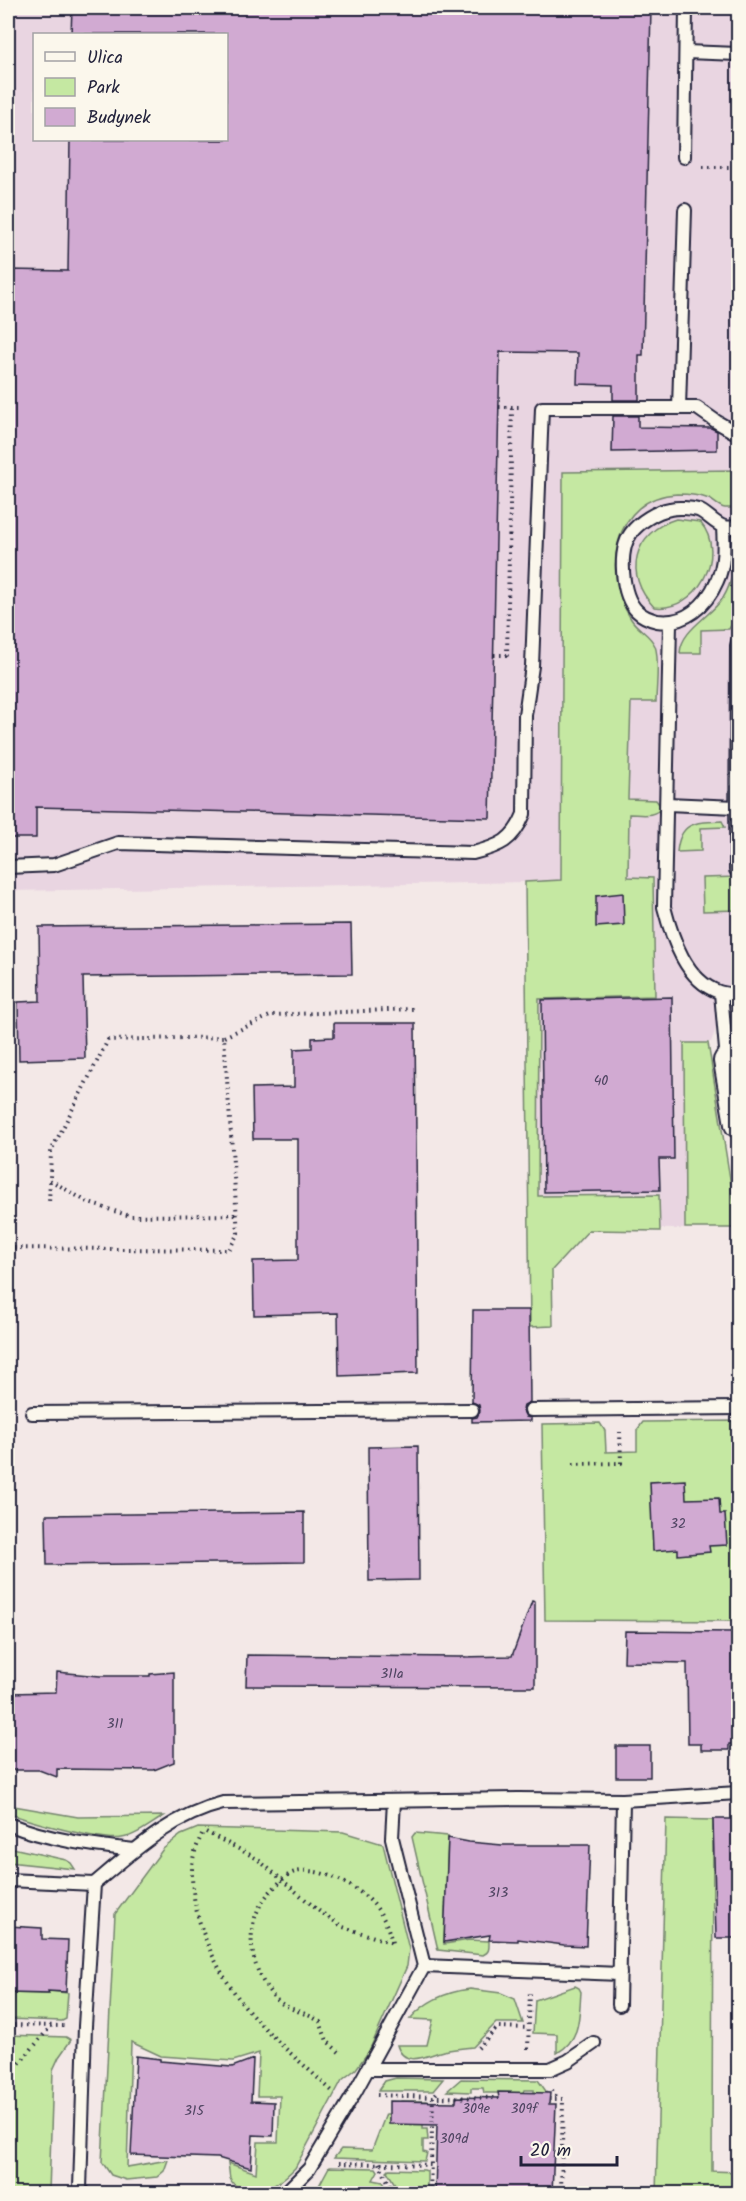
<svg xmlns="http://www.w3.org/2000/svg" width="746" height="2201" font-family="Kalam,sans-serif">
<rect width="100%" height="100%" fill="#f3e8e7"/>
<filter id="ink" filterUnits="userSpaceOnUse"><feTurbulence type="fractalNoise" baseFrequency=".0167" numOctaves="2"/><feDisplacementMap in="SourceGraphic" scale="12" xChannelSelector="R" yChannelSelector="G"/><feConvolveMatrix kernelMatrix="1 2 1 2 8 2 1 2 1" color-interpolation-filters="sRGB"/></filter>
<g filter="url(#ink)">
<path fill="#e9d5e1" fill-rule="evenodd" d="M8 8H738V1028L716 1029 711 1042 684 1043 687 1229 529 1228 525 882 8 891ZM34 34H226V140H34Z"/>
<g fill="#c5e8a2" stroke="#74856e" stroke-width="1.5">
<path d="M738 470V508C734 508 729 508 725 508 718 507 714 501 709 499 699 495 687 494 677 494 613 497 601 573 631 619 637 629 651 635 655 646 660 659 656 687 656 702H631L628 799 656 800 661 807C656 818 639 814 629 814L628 877 653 878 655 996 539 999 538 1196 659 1195 660 1231 589 1230 552 1270 553 1326 530 1327 525 882 561 880 563 472Z"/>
<path d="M676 519 700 522C729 555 696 613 654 607 623 575 633 532 676 519Z"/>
<path d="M738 545V614L729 629 701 630V653H680C681 630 710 617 723 598 728 590 731 581 733 572 735 563 733 552 738 545Z"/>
<path d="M722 821 725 827 701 828V851L677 852C680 821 696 822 722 821Z"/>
<polygon points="738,877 738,910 703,911 702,878"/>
<polygon points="684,1043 708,1043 738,1228 685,1228"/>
<polygon points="738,1421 738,1621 545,1620 542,1424 600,1423 605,1431 606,1452 637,1451 637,1430 643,1422"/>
<path d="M8 1805 78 1817 164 1816C152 1823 136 1836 122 1838 103 1842 28 1821 8 1813Z"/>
<polygon points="666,1819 713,1820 712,2171 738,2172 738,2193 656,2194"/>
<path d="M198 1828 343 1832 383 1844 409 1949 407 1966 369 2051 356 2069 342 2080 295 2168C287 2176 275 2187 263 2190 252 2194 234 2190 230 2178 229 2174 229 2168 228 2163L256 2173 258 2142H278L280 2096H257L259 2053 233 2061 161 2056 131 2042 127 2167 168 2160 164 2171 157 2177 126 2180 111 2175 102 2162 115 1914 163 1849 181 1835Z"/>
<path d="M415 1833 448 1836 444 1944 469 1940 489 1941C489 1948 490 1952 483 1955L438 1950 412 1837Z"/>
<polygon points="8,1847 66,1860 71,1863 75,1869 8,1862"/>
<path d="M575 1986 579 1988 581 1992C579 2016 581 2040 557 2053V2034L533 2033 535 2000Z"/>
<path d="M470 1989 501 1993 515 1999 523 2023H496L473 2047C463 2048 453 2049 443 2051 428 2055 404 2069 397 2045H427L433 2020 410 2019C426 2000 446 1992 470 1989Z"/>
<polygon points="48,1991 68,1993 66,2019 62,2021 8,2019 8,1993 48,1994"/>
<polygon points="8,2035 66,2037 71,2040 59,2057 53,2070 49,2193 8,2193"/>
<polygon points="396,2078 443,2079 433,2091 378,2091 385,2081"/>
<polygon points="461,2079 538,2080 548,2094 534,2094 534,2090 524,2090 523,2093 484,2093 483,2088 471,2088 471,2092 447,2091"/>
<polygon points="401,2101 426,2101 428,2103 423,2118 423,2129 427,2129 428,2140 423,2140 423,2152 427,2153 425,2161 334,2158 341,2149 372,2150 386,2114 392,2114"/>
<polygon points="329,2167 376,2168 378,2171 373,2180 383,2182 389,2193 315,2193"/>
<polygon points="389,2169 424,2170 427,2171 427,2190 424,2192 399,2191 387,2171"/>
</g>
<g fill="#d1aad2" stroke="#22223b" stroke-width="1.5">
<polygon points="72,8 651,8 643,355 639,355 639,400 613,400 613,385 577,384 578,353 500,352 490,818 36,807 36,838 8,838 8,270 68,271 70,140 226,140 226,34 71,34"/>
<polygon points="613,416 638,416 638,427 711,428 717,431 717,450 612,452"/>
<polygon points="623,893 624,925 596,927 596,896"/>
<polygon points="351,924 352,974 83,977 85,1058 19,1060 18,1002 40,1001 39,927"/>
<polygon points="672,997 674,1159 659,1159 660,1190 544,1192 542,1000"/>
<polygon points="334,1023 415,1023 418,1373 339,1376 338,1313 254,1315 253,1261 298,1260 298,1139 253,1139 252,1088 294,1087 294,1049 312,1048 312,1038 334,1037"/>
<polygon points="473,1310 529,1310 530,1402 524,1405 523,1411 526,1417 531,1418 531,1421 472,1422 472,1418 477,1417 480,1411 479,1405 472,1402"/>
<polygon points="418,1446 419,1580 369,1581 368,1447"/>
<polygon points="685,1480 686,1499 719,1498 720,1514 725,1514 727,1545 709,1546 710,1552 678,1555 678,1549 653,1551 650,1482"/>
<polygon points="304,1512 304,1562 47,1565 46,1515"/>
<polygon points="532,1601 535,1602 535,1687 246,1686 247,1655 460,1657 512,1656"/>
<polygon points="625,1631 735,1632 735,1684 738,1684 738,1744 729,1744 729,1750 701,1750 701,1744 688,1744 687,1663 624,1662"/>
<polygon points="57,1672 100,1676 150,1676 150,1674 174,1672 174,1762 154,1770 57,1769 57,1777 39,1770 8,1770 8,1695 10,1693 56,1692"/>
<rect x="616" y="1746" width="34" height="31"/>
<polygon points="713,1819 738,1819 738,1938 716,1938"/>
<polygon points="448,1838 469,1842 502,1845 590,1845 586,1946 564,1945 518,1939 518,1941 489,1940 490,1935 444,1942"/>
<polygon points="8,1926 42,1928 42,1939 68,1940 66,1992 48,1991 49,1994 8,1993"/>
<polygon points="136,2056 160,2059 160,2061 232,2067 253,2059 251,2101 274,2102 273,2136 253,2135 251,2168 218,2158 131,2155"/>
<polygon points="498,2092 550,2093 549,2104 556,2104 552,2193 435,2193 437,2125 389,2124 389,2101 456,2102 456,2097 499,2098"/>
</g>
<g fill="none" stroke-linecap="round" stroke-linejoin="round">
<g stroke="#22223b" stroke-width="16">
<g id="service">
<polyline points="686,52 738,54"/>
<polyline points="684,157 686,8"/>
<polyline points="679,408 685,210"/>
<path d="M723 527C724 545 725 564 717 581 706 606 685 625 657 621 649 619 643 617 637 611 621 595 618 551 631 533 639 522 657 511 670 509 677 507 691 508 698 510 707 513 715 525 725 527 729 528 734 527 738 527"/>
<path d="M670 623 664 907C672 938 686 981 719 992 725 994 732 994 738 995"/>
<polyline points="667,804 736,807"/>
<path d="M8 867 54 865 118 843 473 853C500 846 513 841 524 814L525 715 532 666 542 408H697L717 422 738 434"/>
<polyline points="736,870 737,646 738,642"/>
<polyline points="721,993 727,1061"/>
<polyline points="531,1410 738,1408"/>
<polyline points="32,1413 472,1410"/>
<path d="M8 1824C48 1840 91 1845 134 1850"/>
<polyline points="8,1880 94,1884"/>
<polyline points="424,1966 620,1974"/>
<polyline points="619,2005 623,1800"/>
<polyline points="368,2069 550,2069 568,2061 594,2043"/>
<path d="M84 2194 80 2189 85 2026 94 1884C133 1851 172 1815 223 1803L518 1799 623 1800 738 1793"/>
<polyline points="279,2194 288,2190 309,2169 355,2092 424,1966 392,1838 394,1801"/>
</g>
</g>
<g stroke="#22223b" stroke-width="30">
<polyline id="minor" points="727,1061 738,1124"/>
</g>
<g stroke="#22223b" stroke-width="4" stroke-dasharray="1.5 4.5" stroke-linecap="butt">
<polyline points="703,167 738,167"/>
<polyline points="499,407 520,407"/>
<polyline points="494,655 507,655 512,407"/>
<polyline points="224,1037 272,1015 413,1009"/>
<polyline points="50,1180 89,1203 130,1216 238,1215"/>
<polyline points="8,1248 229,1250 238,1233 224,1037 108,1040 51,1151 49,1204"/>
<polyline points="573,1464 621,1463 620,1432"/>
<polyline points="206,1832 256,1858 319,1911 343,1927 393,1943"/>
<path d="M202 1834C197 1845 192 1857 192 1869 191 1918 214 1967 243 2004 269 2036 302 2063 332 2091"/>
<polyline points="8,2025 64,2026"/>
<polyline points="478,2048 498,2027 529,2028"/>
<polyline points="528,2049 530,1991"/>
<path d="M339 2052 327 2041 320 2022C306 2011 286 2011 273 1996 247 1964 242 1919 273 1889 278 1884 284 1877 290 1874 314 1862 360 1887 375 1906 384 1917 389 1929 392 1943"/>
<polyline points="8,2077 51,2026"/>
<polyline points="552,2090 558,2099"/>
<polyline points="377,2095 433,2097 439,2090"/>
<polyline points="549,2099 563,2099 561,2194"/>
<polyline points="339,2163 431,2165"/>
<polyline points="379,2163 394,2194"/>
<polyline points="430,2194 433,2097 499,2098"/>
</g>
<use href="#service" stroke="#fbf7ec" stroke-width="12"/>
<use href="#minor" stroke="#fbf7ec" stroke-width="26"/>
</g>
</g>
<g text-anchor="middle" stroke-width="4.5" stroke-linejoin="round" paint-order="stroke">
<g font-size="14" fill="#4e4461">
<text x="601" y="1085">40</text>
<text x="678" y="1528">32</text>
<text x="392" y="1678">311a</text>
<text x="115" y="1728">311</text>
<text x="498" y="1897">313</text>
<text x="476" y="2113">309e</text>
<text x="524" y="2113">309f</text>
<text x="194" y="2115">315</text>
<text x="454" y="2143">309d</text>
</g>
</g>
<rect width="746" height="2201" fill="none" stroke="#fbf7ec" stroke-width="30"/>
<rect x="15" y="15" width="716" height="2171" fill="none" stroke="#22223b" stroke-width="2" filter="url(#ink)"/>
<rect x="33" y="33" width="195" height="108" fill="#fbf7ec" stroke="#a4a2a5" stroke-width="1.5"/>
<rect x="45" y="52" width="30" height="9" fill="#fbf7ec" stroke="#a4a2a5" stroke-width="1.5"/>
<text x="87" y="63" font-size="18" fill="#22223b">Ulica</text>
<rect x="45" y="78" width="30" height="18" fill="#c5e8a2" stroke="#a4a2a5" stroke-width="1.5"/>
<text x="87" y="93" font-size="18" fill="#22223b">Park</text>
<rect x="45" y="108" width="30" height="18" fill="#d1aad2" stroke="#a4a2a5" stroke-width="1.5"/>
<text x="87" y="123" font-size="18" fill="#22223b">Budynek</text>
<path d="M521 2156v9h96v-9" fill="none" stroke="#22223b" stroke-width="3"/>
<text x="530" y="2156" font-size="18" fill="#22223b" stroke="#fbf7ec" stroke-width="4.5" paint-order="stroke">20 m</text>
</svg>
